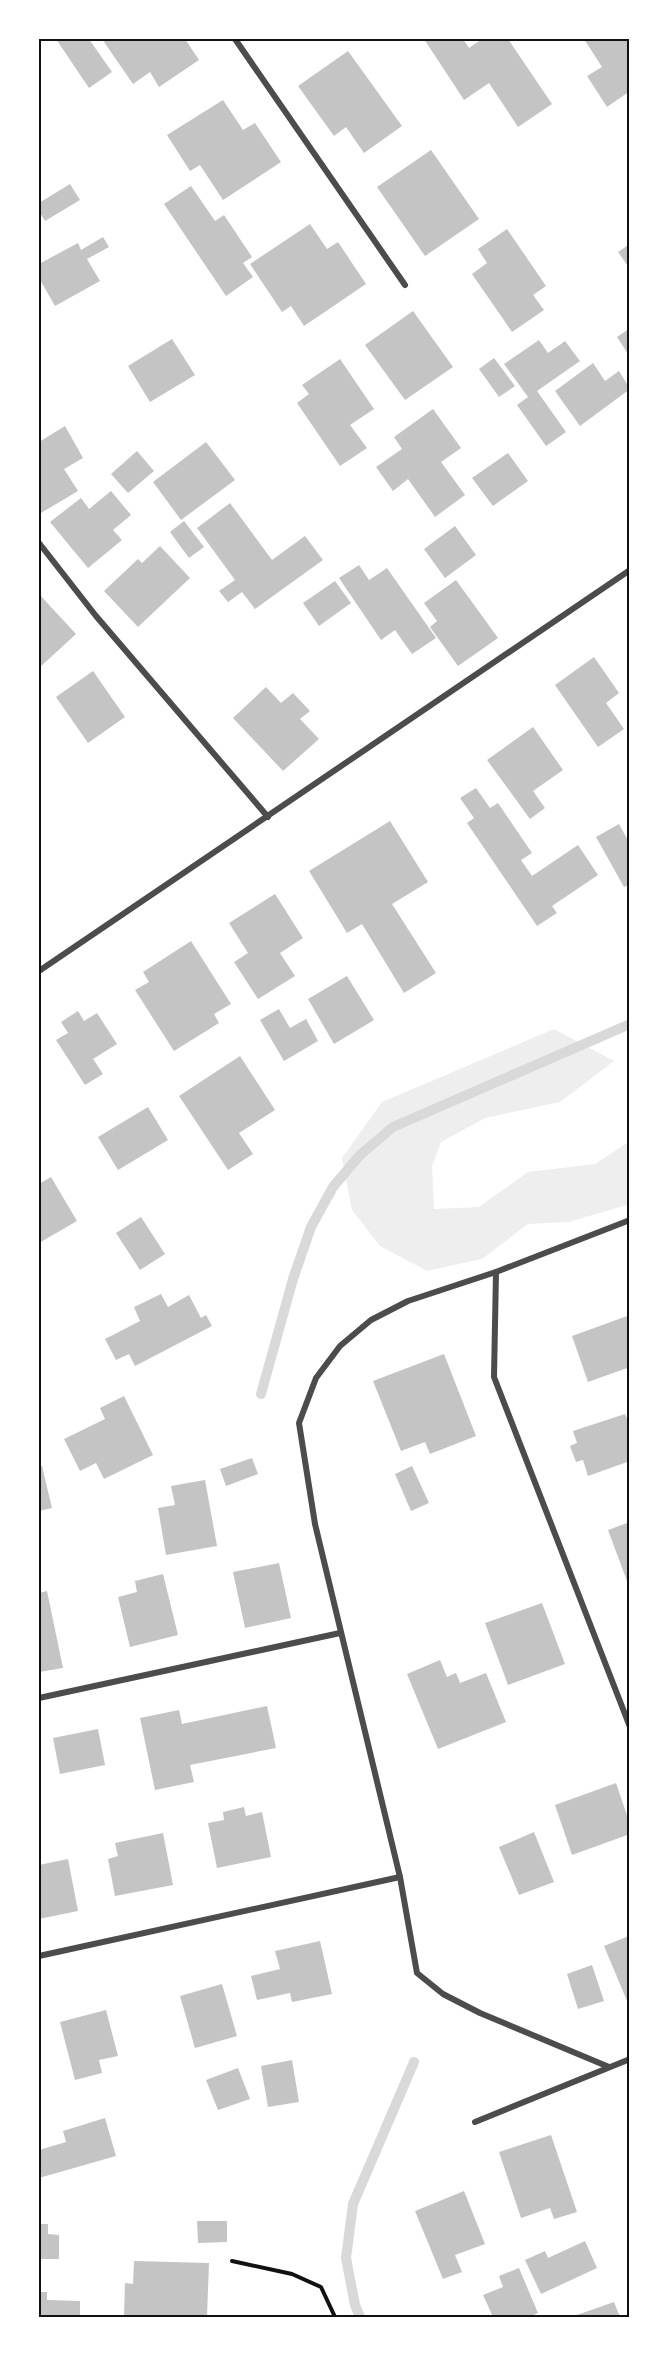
<svg xmlns="http://www.w3.org/2000/svg" width="669" height="2356" font-family="'Exo 2',sans-serif">
<rect width="100%" height="100%" fill="#fff"/>
<polygon fill="#eee" points="554,1029 614,1061 560,1102 485,1118 441,1142 432,1166 434,1209 479,1207 528,1172 595,1164 630,1141 630,1204 569,1222 528,1224 482,1259 427,1271 380,1246 352,1210 342,1158 382,1102"/>
<g fill="none" stroke-linecap="round" stroke-linejoin="round">
<g stroke="#d9d9d9" stroke-width="10">
<polyline points="261,1394 293,1279 311,1227 333,1187 360,1155 393,1127 630,1024"/>
<polyline points="360,2317 355,2305 346,2258 353,2204 414,2062"/>
</g>
</g>
<g fill="#c4c4c4">
<polygon points="56,39 89,39 112,72 89,88"/>
<polygon points="102,39 185,39 199,60 159,87 150,72 133,84"/>
<polygon points="424,39 463,39 469,48 482,39 508,39 552,104 518,127 489,83 464,100"/>
<polygon points="584,39 630,39 630,91 607,107 587,76 602,67"/>
<polygon points="348,51 402,126 364,153 346,127 334,136 298,86"/>
<polygon points="223,100 243,130 255,123 281,162 223,200 200,165 190,171 167,135"/>
<polygon points="431,150 479,219 425,256 377,187"/>
<polygon points="70,184 80,200 45,221 39,211 39,203"/>
<polygon points="191,186 215,221 224,215 252,257 243,263 253,277 226,296 164,204"/>
<polygon points="310,224 327,249 338,242 366,284 304,326 291,306 282,312 250,264"/>
<polygon points="507,229 546,286 533,295 544,310 512,332 472,274 487,263 478,249"/>
<polygon points="103,237 109,247 87,259 100,281 55,306 39,278 39,264 78,243 81,250"/>
<polygon points="630,244 630,269 618,252"/>
<polygon points="413,311 453,367 405,400 365,345"/>
<polygon points="630,328 630,357 617,337"/>
<polygon points="172,339 195,375 150,402 128,366"/>
<polygon points="539,340 548,353 565,341 580,361 537,391 566,432 546,446 517,405 528,397 504,364"/>
<polygon points="494,358 515,386 499,397 479,369"/>
<polygon points="340,359 374,409 350,425 367,448 340,466 297,403 309,394 302,385"/>
<polygon points="593,363 605,381 619,371 630,389 580,426 555,391"/>
<polygon points="433,409 461,448 441,462 465,495 435,517 408,479 393,491 376,467 402,449 394,437"/>
<polygon points="65,426 83,458 64,469 78,491 41,513 39,509 39,442"/>
<polygon points="206,442 235,480 181,520 153,482"/>
<polygon points="137,451 154,471 128,493 111,474"/>
<polygon points="508,453 528,481 493,506 472,478"/>
<polygon points="111,491 131,515 113,530 122,540 88,568 50,522 81,498 89,509"/>
<polygon points="230,503 272,560 305,536 323,560 255,609 242,592 228,602 219,591 235,580 197,528"/>
<polygon points="184,521 204,547 189,558 170,532"/>
<polygon points="455,526 476,555 445,578 424,549"/>
<polygon points="160,546 190,578 138,627 104,591 138,559 142,563"/>
<polygon points="359,565 369,580 387,568 436,638 412,654 395,630 381,640 339,578"/>
<polygon points="456,580 498,638 458,666 430,627 437,621 424,603"/>
<polygon points="335,581 351,603 319,626 303,603"/>
<polygon points="39,594 76,634 39,668"/>
<polygon points="594,657 619,693 606,703 624,729 598,747 555,685"/>
<polygon points="93,671 125,717 88,743 56,697"/>
<polygon points="266,687 281,703 293,693 310,711 300,719 319,739 283,771 233,718"/>
<polygon points="533,727 563,770 533,791 545,808 530,819 487,760"/>
<polygon points="476,788 490,808 498,803 532,853 521,860 532,876 578,845 598,875 552,906 557,913 537,926 467,823 474,818 460,798"/>
<polygon points="390,821 428,882 392,904 436,973 404,993 362,924 347,933 309,871"/>
<polygon points="619,824 630,844 630,884 624,887 596,837"/>
<polygon points="275,894 303,938 280,953 295,976 258,999 234,962 248,953 229,923"/>
<polygon points="191,941 231,1004 214,1014 219,1023 174,1051 135,990 149,982 143,972"/>
<polygon points="347,976 374,1020 334,1044 308,999"/>
<polygon points="279,1009 290,1028 306,1019 318,1041 284,1061 260,1020"/>
<polygon points="78,1011 84,1021 97,1013 117,1044 93,1059 103,1074 85,1085 56,1040 68,1033 61,1022"/>
<polygon points="240,1056 275,1110 239,1133 253,1154 228,1170 179,1096"/>
<polygon points="148,1107 168,1140 118,1170 98,1137"/>
<polygon points="51,1177 77,1221 39,1243 39,1184"/>
<polygon points="141,1217 165,1254 140,1270 116,1233"/>
<polygon points="161,1294 168,1307 189,1295 201,1318 206,1315 212,1326 135,1366 129,1354 116,1360 105,1339 140,1321 134,1307"/>
<polygon points="630,1315 630,1367 588,1382 572,1336"/>
<polygon points="444,1354 476,1436 430,1454 425,1442 401,1451 373,1381"/>
<polygon points="124,1396 153,1455 104,1479 96,1463 80,1471 64,1439 105,1419 100,1408"/>
<polygon points="625,1414 630,1426 630,1461 588,1476 583,1460 576,1462 570,1446 577,1443 573,1431"/>
<polygon points="252,1458 258,1474 226,1486 220,1469"/>
<polygon points="42,1466 52,1508 39,1511 39,1467"/>
<polygon points="412,1466 429,1503 411,1511 395,1474"/>
<polygon points="205,1480 217,1546 166,1555 158,1508 175,1505 171,1486"/>
<polygon points="630,1522 630,1580 627,1581 608,1530"/>
<polygon points="279,1563 291,1618 245,1628 233,1572"/>
<polygon points="163,1574 178,1635 130,1647 118,1597 137,1592 135,1581"/>
<polygon points="47,1591 63,1668 39,1672 39,1593"/>
<polygon points="542,1603 565,1664 508,1685 485,1623"/>
<polygon points="440,1660 447,1677 456,1673 460,1683 486,1673 506,1722 438,1749 407,1674"/>
<polygon points="267,1706 276,1748 190,1765 194,1782 155,1790 140,1718 179,1710 182,1724"/>
<polygon points="98,1729 105,1765 60,1774 53,1738"/>
<polygon points="616,1783 630,1824 630,1834 572,1855 555,1805"/>
<polygon points="244,1807 246,1816 262,1812 271,1857 217,1868 208,1823 224,1820 223,1812"/>
<polygon points="534,1832 554,1882 519,1895 499,1847"/>
<polygon points="163,1833 173,1885 115,1896 108,1859 118,1856 115,1843"/>
<polygon points="68,1859 78,1911 39,1919 39,1865"/>
<polygon points="629,1936 630,1939 630,2008 604,1946"/>
<polygon points="320,1941 332,1994 292,2002 290,1993 257,2000 251,1976 280,1969 275,1951"/>
<polygon points="592,1965 604,2001 578,2009 567,1974"/>
<polygon points="222,1984 237,2036 195,2048 180,1996"/>
<polygon points="106,2010 118,2056 99,2060 102,2073 75,2080 60,2022"/>
<polygon points="292,2060 299,2102 268,2107 261,2066"/>
<polygon points="238,2068 250,2099 218,2110 206,2080"/>
<polygon points="105,2118 116,2156 39,2178 39,2150 66,2142 63,2131"/>
<polygon points="551,2135 577,2212 554,2219 550,2208 521,2218 499,2152"/>
<polygon points="464,2191 485,2244 455,2255 462,2272 443,2279 415,2211"/>
<polygon points="197,2221 227,2221 227,2242 198,2243"/>
<polygon points="39,2224 48,2224 48,2234 59,2235 59,2259 39,2259"/>
<polygon points="585,2241 597,2268 541,2294 525,2260 545,2251 548,2258"/>
<polygon points="134,2261 209,2263 207,2317 124,2317 125,2283 133,2284"/>
<polygon points="519,2268 538,2313 529,2317 493,2317 483,2295 503,2287 499,2276"/>
<polygon points="39,2292 47,2292 47,2300 80,2301 80,2317 39,2317"/>
<polygon points="614,2302 620,2317 571,2317"/>
</g>
<g fill="none" stroke-linecap="round" stroke-linejoin="round">
<polyline stroke="#111" stroke-width="4" points="232,2261 292,2274 321,2287 335,2317"/>
<g stroke="#4c4c4c" stroke-width="6">
<polyline points="235,39 405,285"/>
<polyline points="39,543 96,616 268,817"/>
<polyline points="39,971 630,570"/>
<polyline points="496,1272 494,1377 630,1727"/>
<polyline points="39,1698 340,1633"/>
<polyline points="39,1956 400,1877"/>
<polyline points="609,2067 480,2013 443,1994 417,1973 400,1877 315,1524 299,1423 316,1378 340,1346 371,1320 408,1301 496,1272 630,1220"/>
<polyline points="475,2122 630,2059"/>
</g>
</g>
<rect width="669" height="2356" fill="none" stroke="#ffffff" stroke-width="81"/>
<rect x="40" y="40" width="588" height="2276" fill="none" stroke="#111" stroke-width="2"/>
</svg>
